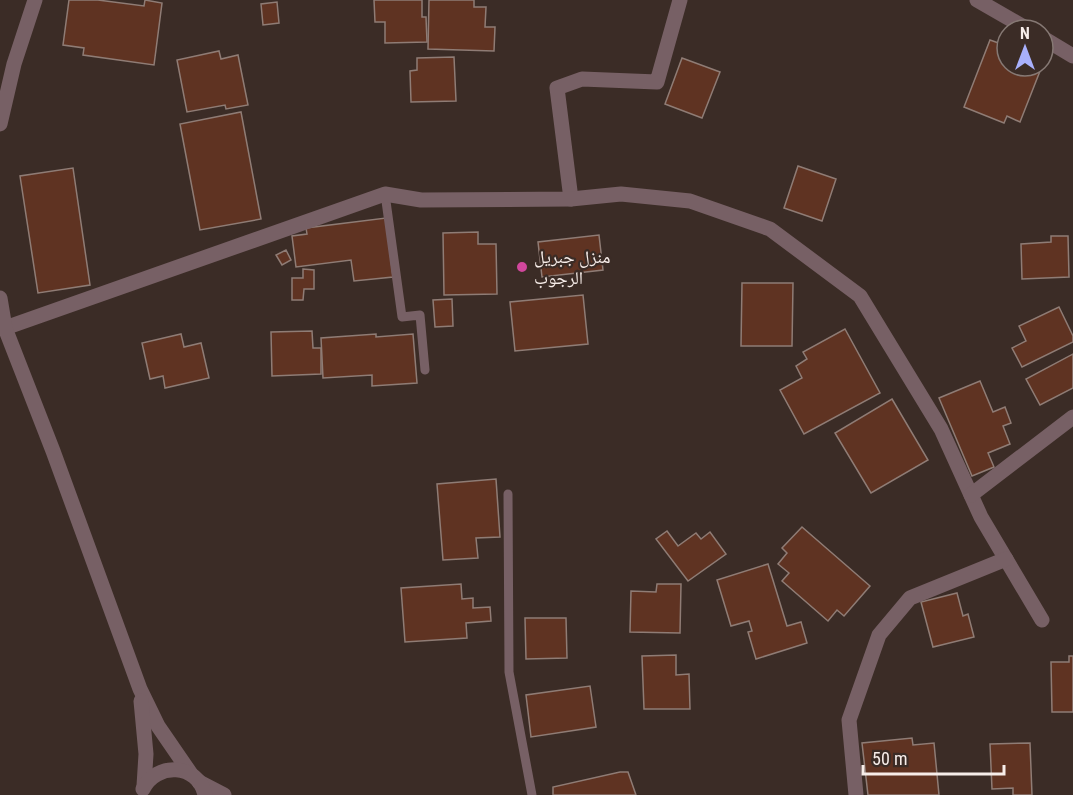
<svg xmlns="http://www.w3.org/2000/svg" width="1073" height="795" font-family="'Roboto Condensed','Noto Naskh Arabic',sans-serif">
<rect width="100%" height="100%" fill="#3b2c26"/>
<g fill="#5f3322" stroke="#8f7c75" stroke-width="1.5">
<polygon points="69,0 98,0 144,6 145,0 162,3 154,65 83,55 84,48 63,45"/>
<polygon points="374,0 422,0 422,17 426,17 427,42 385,43 385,22 375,22"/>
<polygon points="429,0 474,0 474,7 486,7 485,27 495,27 494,51 428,49"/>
<polygon points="277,2 279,23 263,25 261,4"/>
<polygon points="990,40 1007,46 1007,66 1042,66 1020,122 1007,116 1004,123 964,107"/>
<polygon points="219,51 221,59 238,55 248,105 226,109 225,105 187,112 177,60"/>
<polygon points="454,57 456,101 411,102 410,71 417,70 417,58"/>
<polygon points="682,58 720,72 702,118 665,104"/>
<polygon points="241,112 261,219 200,230 180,124"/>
<polygon points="798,166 836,179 822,221 784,208"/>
<polygon points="73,168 90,285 38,293 20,176"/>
<polygon points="386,218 393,277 354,281 351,260 296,267 292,236 307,234 306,228"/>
<polygon points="478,232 478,244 496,244 497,294 444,295 443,233"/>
<polygon points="599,235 603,270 542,277 538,242"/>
<polygon points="1051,236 1068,236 1069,277 1022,279 1021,244 1051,242"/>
<polygon points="286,250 291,260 282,265 276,255"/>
<polygon points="303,269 314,270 314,289 304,289 303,300 292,300 292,278 303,278"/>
<polygon points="742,283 793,283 792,346 741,346"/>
<polygon points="583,295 588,344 515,351 510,302"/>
<polygon points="452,299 453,326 435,327 433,300"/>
<polygon points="1059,307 1073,336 1073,342 1022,367 1012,348 1026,341 1019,326"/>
<polygon points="845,329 880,393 804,434 780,390 802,378 796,366 807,359 803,352"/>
<polygon points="312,331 313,348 321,348 321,374 272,376 271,332"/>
<polygon points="181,334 184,347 201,343 209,378 165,388 163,376 150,379 142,343"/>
<polygon points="376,334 376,337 413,334 417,383 372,386 372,375 323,378 321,338"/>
<polygon points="1073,354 1073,388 1040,405 1026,379"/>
<polygon points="980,381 993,412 1005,407 1011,423 1003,426 1010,444 988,453 994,467 972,476 939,398"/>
<polygon points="892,399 928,460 871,493 835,433"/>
<polygon points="496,479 500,537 476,538 478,558 443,560 437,484"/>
<polygon points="802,527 870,586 844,616 837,610 828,621 782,581 789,573 778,564 787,553 782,548"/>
<polygon points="667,531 678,546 696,533 701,539 710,532 726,554 688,581 656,539"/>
<polygon points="768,564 787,626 801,622 807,643 756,659 748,632 752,631 749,621 731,626 717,580"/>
<polygon points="461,584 462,599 473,598 473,608 490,607 491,621 466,623 467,638 405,642 401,588"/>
<polygon points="657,584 681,584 680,633 630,632 631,591 656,592"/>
<polygon points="957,593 963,616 968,614 974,637 933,647 921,602"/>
<polygon points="525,618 566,618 567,658 526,659"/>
<polygon points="676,655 676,675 689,674 690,709 644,709 642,656"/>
<polygon points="1069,656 1073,656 1073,712 1052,712 1051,662 1069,662"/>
<polygon points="590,686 596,727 531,737 526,695"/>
<polygon points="912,738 913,745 934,743 939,795 868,795 862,743"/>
<polygon points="1030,743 1032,795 1013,795 1013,788 992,789 990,744"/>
<polygon points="620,772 628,772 636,795 553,795 553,787"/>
</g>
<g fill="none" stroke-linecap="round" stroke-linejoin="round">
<g stroke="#776065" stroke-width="9">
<polyline points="385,194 402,317 420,315 425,370"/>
<polyline points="508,494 509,672 532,795"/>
</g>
<g stroke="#776065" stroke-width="15">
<polyline points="977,0 1029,30"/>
<polyline points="1043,38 1073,56"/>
<polyline points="571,199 557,88 582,79 657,82 680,0"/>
<polyline points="5,328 385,194 421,200 571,199 621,194 690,201 770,229 860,296 941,429 981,517 1042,620"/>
<polyline points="971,495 1073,417"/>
<polyline points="856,795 849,720 879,635 910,598 1006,559"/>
</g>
<g stroke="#776065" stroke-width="15">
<polyline points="0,124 14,64 35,0"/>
<polyline points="0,298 5,328 53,451 140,689 158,726 191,774"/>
<polyline points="141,701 146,754 144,786"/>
<polyline points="199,782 224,795"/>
<path d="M143 789C156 762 198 763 205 795"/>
</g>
</g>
<circle fill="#d1479c" stroke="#3b2c26" stroke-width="2" cx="522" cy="267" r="6"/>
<g text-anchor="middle" stroke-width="4.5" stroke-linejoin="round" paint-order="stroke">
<g font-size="18" fill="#f7ede9" stroke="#3b2c26" text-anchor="start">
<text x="534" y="263">منزل جبريل<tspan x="534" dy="21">الرجوب</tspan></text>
</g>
</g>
<g transform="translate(1025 48)"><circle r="28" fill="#3b2c26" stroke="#867974" stroke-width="1.5"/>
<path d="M0-4.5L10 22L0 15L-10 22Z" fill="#a8b0fc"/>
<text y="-9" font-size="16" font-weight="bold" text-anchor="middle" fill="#f7ede9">N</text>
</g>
<path d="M863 765v9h141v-9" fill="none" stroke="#f7ede9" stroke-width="3"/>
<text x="872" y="765" font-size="18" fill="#f7ede9" stroke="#3b2c26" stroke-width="4.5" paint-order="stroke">50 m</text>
</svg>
